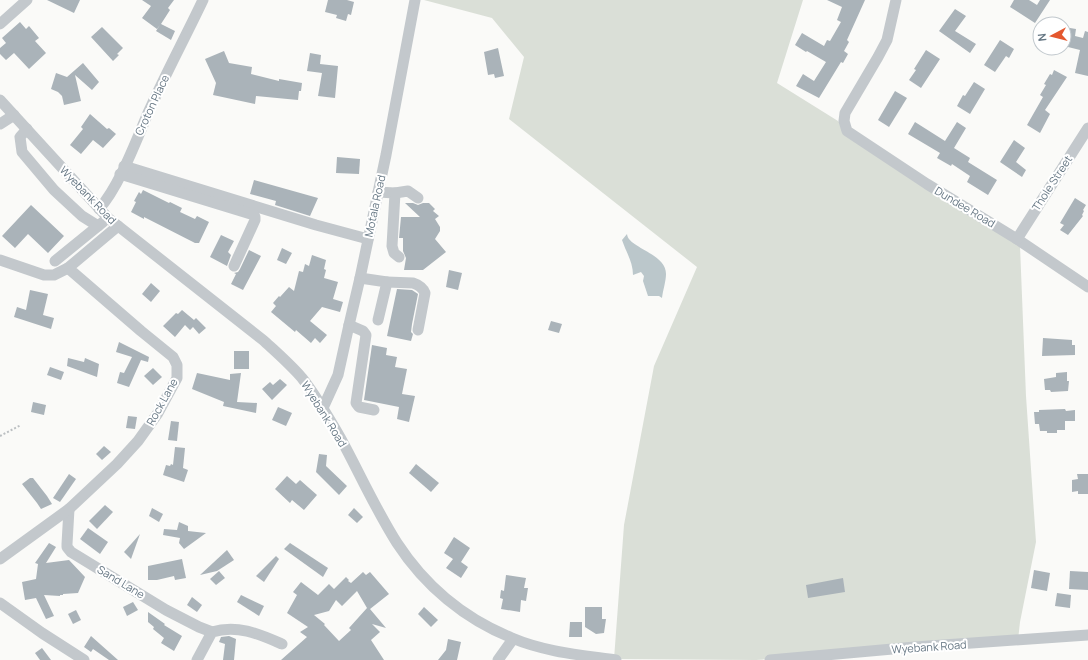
<svg xmlns="http://www.w3.org/2000/svg" width="1088" height="660" font-family="Manrope,sans-serif">
<rect width="100%" height="100%" fill="#fafaf8"/>
<polygon fill="#dadfd7" points="424,0 803,0 777,83 838,121 842,126 1020,246 1026,396 1036,542 1020,622 1018,640 756,660 614,659 624,525 654,366 697,267 509,119 524,57 492,18"/>
<path fill="#bbc7cb" d="M627 234C628 248 666 253 666 274 666 281 663 290 662 298L659 296H648L643 281 644 276 641 272 633 275C633 262 626 252 622 240Z"/>
<g fill="#aab3b9" fill-rule="evenodd">
<polygon points="47,0 80,0 74,13"/>
<polygon points="142,0 174,0 168,8 170,10 161,24 175,31 171,40 156,31 160,25 157,29 142,18 151,6"/>
<polygon points="328,0 347,0 354,2 351,15 348,14 346,21 336,18 337,15 325,12"/>
<polygon points="827,0 865,0 847,40 849,42 844,51 848,54 843,63 841,62 819,98 796,86 803,74 814,81 826,62 807,51 806,52 795,45 802,33 824,46 827,40 830,41 841,22 837,20 842,7"/>
<polygon points="1014,0 1029,0 1037,5 1040,0 1050,0 1035,23 1010,7"/>
<polygon points="955,9 966,16 955,31 976,44 970,53 939,31"/>
<polygon points="20,22 26,29 29,26 39,38 35,41 46,53 29,69 14,53 6,60 0,54 0,48 6,43 2,38"/>
<polygon points="102,27 123,48 117,54 119,55 113,61 91,37"/>
<polygon points="1064,27 1076,29 1075,36 1083,38 1085,31 1088,32 1088,76 1075,73 1080,50 1064,46"/>
<polygon points="1000,40 1014,49 1009,58 1006,56 995,72 984,65"/>
<polygon points="498,48 504,76 495,78 494,74 488,75 484,52"/>
<polygon points="926,50 940,59 921,88 909,80 916,70 914,69"/>
<polygon points="224,51 229,63 252,67 251,74 279,81 279,79 302,83 301,91 299,91 298,100 256,96 255,104 213,95 216,83 205,59"/>
<polygon points="310,53 321,55 320,64 338,66 335,98 318,96 322,73 307,71"/>
<polygon points="83,63 99,82 92,90 75,75 81,101 64,105 62,96 58,92 51,89 56,73 67,77"/>
<polygon points="1054,70 1067,77 1045,110 1050,114 1040,133 1027,125 1043,97 1040,95 1046,85 1044,84 1050,74 1052,75"/>
<polygon points="974,82 985,89 970,114 957,106 963,95 965,96"/>
<polygon points="895,91 907,98 889,127 878,120"/>
<polygon points="90,114 107,129 109,128 116,134 103,148 93,140 81,154 70,145 83,129 81,127"/>
<polygon points="915,122 945,141 957,122 966,128 954,148 970,158 968,162 997,180 988,195 967,182 970,176 952,164 951,166 937,158 940,153 908,134"/>
<polygon points="1014,140 1025,148 1016,162 1026,170 1022,177 1000,162"/>
<polygon points="337,157 360,159 359,174 336,173"/>
<polygon points="254,180 318,198 310,216 275,205 276,201 250,194"/>
<polygon points="143,190 169,203 170,202 182,208 180,212 195,219 197,216 209,222 199,243 195,243 144,217 144,219 131,212 136,202 134,201 139,192 141,194"/>
<polygon points="1075,198 1086,205 1083,210 1084,211 1082,215 1083,216 1068,235 1060,230 1064,225 1060,223"/>
<polygon points="405,203 413,203 418,205 423,203 429,203 435,209 433,211 439,216 435,219 440,227 440,231 435,239 446,252 423,270 404,270 406,258 403,251 403,238 399,238 401,217 420,217"/>
<polygon points="31,205 64,236 48,253 28,234 15,248 2,236"/>
<polygon points="221,235 234,241 228,252 231,255 227,266 210,257"/>
<polygon points="282,248 292,253 286,264 277,260"/>
<polygon points="249,250 261,256 243,290 231,284 236,274 234,273 238,272 240,269"/>
<polygon points="312,255 326,260 324,269 326,270 324,278 338,282 333,299 343,302 340,312 322,307 310,321 327,335 320,343 315,338 311,343 296,330 295,332 271,312 276,306 273,303 279,296 280,297 289,287 294,291 299,271 303,272 305,264 309,266"/>
<polygon points="449,270 462,273 458,290 446,287"/>
<polygon points="151,283 160,291 151,302 142,294"/>
<polygon points="397,289 412,290 418,294 412,324 411,332 413,334 411,341 387,336"/>
<polygon points="30,290 48,294 43,315 54,318 51,329 14,317 17,307 26,310"/>
<polygon points="182,310 194,320 196,318 206,328 199,334 193,327 190,330 185,325 175,337 163,326 176,313 178,314"/>
<polygon points="551,321 562,324 559,333 548,330"/>
<polygon points="1043,338 1072,340 1072,345 1075,345 1075,355 1042,356"/>
<polygon points="119,342 149,357 148,362 141,360 129,387 117,383 120,372 124,373 132,357 116,352"/>
<polygon points="372,345 387,348 386,355 397,357 395,367 407,369 402,394 415,396 409,422 397,419 399,407 364,400"/>
<rect x="234" y="351" width="15" height="18"/>
<polygon points="68,358 84,362 85,358 99,364 97,377 67,366"/>
<polygon points="50,367 64,372 61,380 47,375"/>
<polygon points="153,368 162,377 153,385 144,376"/>
<polygon points="1067,372 1067,381 1069,381 1068,391 1051,392 1050,390 1045,390 1044,379 1056,377 1056,373"/>
<polygon points="197,373 230,380 230,374 241,373 237,402 257,403 256,413 223,406 224,402 192,389"/>
<polygon points="280,379 287,385 272,400 262,389 270,382 273,385"/>
<polygon points="33,402 46,405 44,415 31,412"/>
<polygon points="278,407 292,413 286,426 272,420"/>
<polygon points="1065,409 1066,411 1075,410 1075,421 1065,421 1065,430 1057,430 1057,433 1047,433 1047,431 1040,431 1039,424 1035,424 1034,412 1039,412 1039,410"/>
<polygon points="128,416 137,417 135,429 126,428"/>
<polygon points="171,421 179,422 177,441 168,440"/>
<polygon points="104,446 111,452 102,460 96,454"/>
<polygon points="175,447 185,448 183,468 188,470 184,482 163,475 166,465 170,466 171,464 173,465"/>
<polygon points="319,454 327,455 326,466 347,486 339,495 316,472"/>
<polygon points="416,464 439,483 431,492 409,473"/>
<polygon points="69,474 76,479 60,502 53,498"/>
<polygon points="1077,474 1088,474 1088,494 1078,494 1078,491 1072,492 1072,480 1078,479"/>
<polygon points="287,476 296,484 300,480 317,495 304,510 292,500 290,503 275,489"/>
<polygon points="30,478 33,478 47,496 52,504 41,509 37,503 22,484"/>
<polygon points="105,505 113,512 97,529 89,521"/>
<polygon points="152,508 163,514 159,522 149,516"/>
<polygon points="354,508 363,517 357,523 348,515"/>
<polygon points="179,522 188,526 188,531 206,533 184,549 179,543 180,538 163,535 164,529 177,530"/>
<polygon points="88,528 108,542 100,554 80,539"/>
<polygon points="140,534 131,559 124,552"/>
<polygon points="454,537 470,548 461,562 468,567 461,578 446,568 453,559 444,553"/>
<polygon points="49,543 56,547 46,563 69,560 85,577 78,593 63,594 63,595 60,595 60,596 44,595 54,616 46,619 36,598 25,600 22,582 36,579 38,564 35,563"/>
<polygon points="290,543 328,568 323,577 284,549"/>
<polygon points="227,550 234,560 217,571 200,575"/>
<polygon points="276,556 279,559 264,582 256,576"/>
<polygon points="182,559 186,578 175,580 174,576 157,580 148,580 148,566"/>
<polygon points="1034,570 1050,573 1047,591 1031,588"/>
<polygon points="219,571 225,578 216,585 210,579"/>
<polygon points="1070,571 1088,572 1088,590 1069,589"/>
<path d="M363 572 366 575 370 572 389 594 370 609 386 628 372 624 380 632 371 640 384 660H281L307 637 300 632 308 627 287 613 297 595 293 592 301 582 318 595 329 584 334 589 346 577 349 580 348 581 351 583ZM357 591 367 608 349 628 351 630 339 641 324 625 325 624 314 615 329 611 336 600 342 606Z"/>
<polygon points="506,575 526,578 524,588 528,588 526,601 521,600 520,612 501,609 503,599 500,598 501,590 504,591"/>
<polygon points="843,578 845,592 808,598 806,585"/>
<polygon points="1057,593 1071,595 1070,608 1055,606"/>
<polygon points="241,595 264,606 259,616 237,602"/>
<polygon points="192,597 202,605 197,612 187,605"/>
<polygon points="133,602 138,610 127,616 123,607"/>
<polygon points="424,607 438,620 431,627 418,614"/>
<polygon points="585,607 602,607 602,619 606,619 604,633 596,634 585,627"/>
<polygon points="76,610 81,620 73,624 68,614"/>
<polygon points="148,612 165,624 164,625 182,636 174,651 161,643 164,638 153,629 154,627 148,622"/>
<polygon points="570,622 582,622 582,637 569,637"/>
<polygon points="91,636 118,660 109,660 93,649 91,652 84,647"/>
<polygon points="229,636 236,639 234,660 223,660 225,644 219,642 221,637"/>
<polygon points="448,639 461,642 457,660 438,660 446,650"/>
<polygon points="42,648 51,660 40,660 35,653"/>
</g>
<g fill="none" stroke-linecap="round" stroke-linejoin="round">
<polyline stroke="#bbbfc2" stroke-width="2" stroke-dasharray="2 2" stroke-linecap="butt" points="0,436 21,425"/>
<g stroke="#c3c8cc" stroke-width="11">
<polyline points="896,0 887,40 878,57 845,113 844,121 847,131 927,184 1017,239 1088,287"/>
<polyline points="0,24 27,0"/>
<path d="M0 100 108 218 263 340C276 352 290 364 302 378 317 397 329 418 341 439 360 474 376 510 397 543 425 586 465 619 512 638 545 652 581 655 616 660"/>
<polyline points="0,124 14,115"/>
<polyline points="27,129 20,137 22,152 54,190 82,216 98,226"/>
<polyline points="124,166 316,225 368,239"/>
<polyline points="120,174 254,215 255,217 255,220 234,266"/>
<polyline points="378,192 395,193 392,246 394,253 399,257"/>
<polyline points="395,193 408,191 418,198"/>
<path d="M99 209C119 187 136 141 148 113 165 75 185 38 203 0"/>
<polyline points="1017,239 1088,128"/>
<polyline points="0,260 44,275 54,275 68,268"/>
<polyline points="55,261 103,222"/>
<polyline points="360,278 387,282 378,320"/>
<path d="M387 282 413 283C419 285 423 288 425 293L418 330"/>
<polyline points="349,325 363,331 366,335 356,403 359,407 374,410"/>
<polyline points="323,408 338,375 349,325 360,278 386,155 415,0"/>
<polyline points="69,509 67,544 67,547 71,552 166,610 199,627 212,632"/>
<polyline points="0,559 69,509 117,464 138,441 158,413 177,378 177,365 173,357 141,331 68,268 118,226"/>
<polyline points="0,603 42,633 84,660"/>
<path d="M197 660 212 632C237 624 259 634 282 644"/>
<polyline points="498,660 513,639"/>
<polyline points="770,660 915,647 1088,635"/>
</g>
</g>
<g text-anchor="middle" stroke-width="4" stroke-linejoin="round" paint-order="stroke">
<g font-size="11" fill="#657683" stroke="#fff">
<text transform="translate(152 105) rotate(-65)" y="4">Croton Place</text>
<text transform="translate(1052 183) rotate(-57)" y="4">Thole Street</text>
<text transform="translate(88 195) rotate(46)" y="4">Wyebank Road</text>
<text transform="translate(375 206) rotate(-78)" y="4">Motala Road</text>
<text transform="translate(965 207) rotate(31)" y="4">Dundee Road</text>
<text transform="translate(162 402) rotate(-61)" y="4">Rock Lane</text>
<text transform="translate(324 414) rotate(58)" y="4">Wyebank Road</text>
<text transform="translate(121 582) rotate(31)" y="4">Sand Lane</text>
<text transform="translate(929 647) rotate(-4)" y="4">Wyebank Road</text>
</g>
</g>
<g transform="translate(1052 36) rotate(263)"><circle r="19" fill="#ffffff" stroke="#c1c8cd"/>
<path d="M0-3L7 15L0 10L-7 15Z" fill="#e4572e"/>
<text y="-6" font-size="11" font-weight="bold" text-anchor="middle" fill="#657683">N</text>
</g>
</svg>
